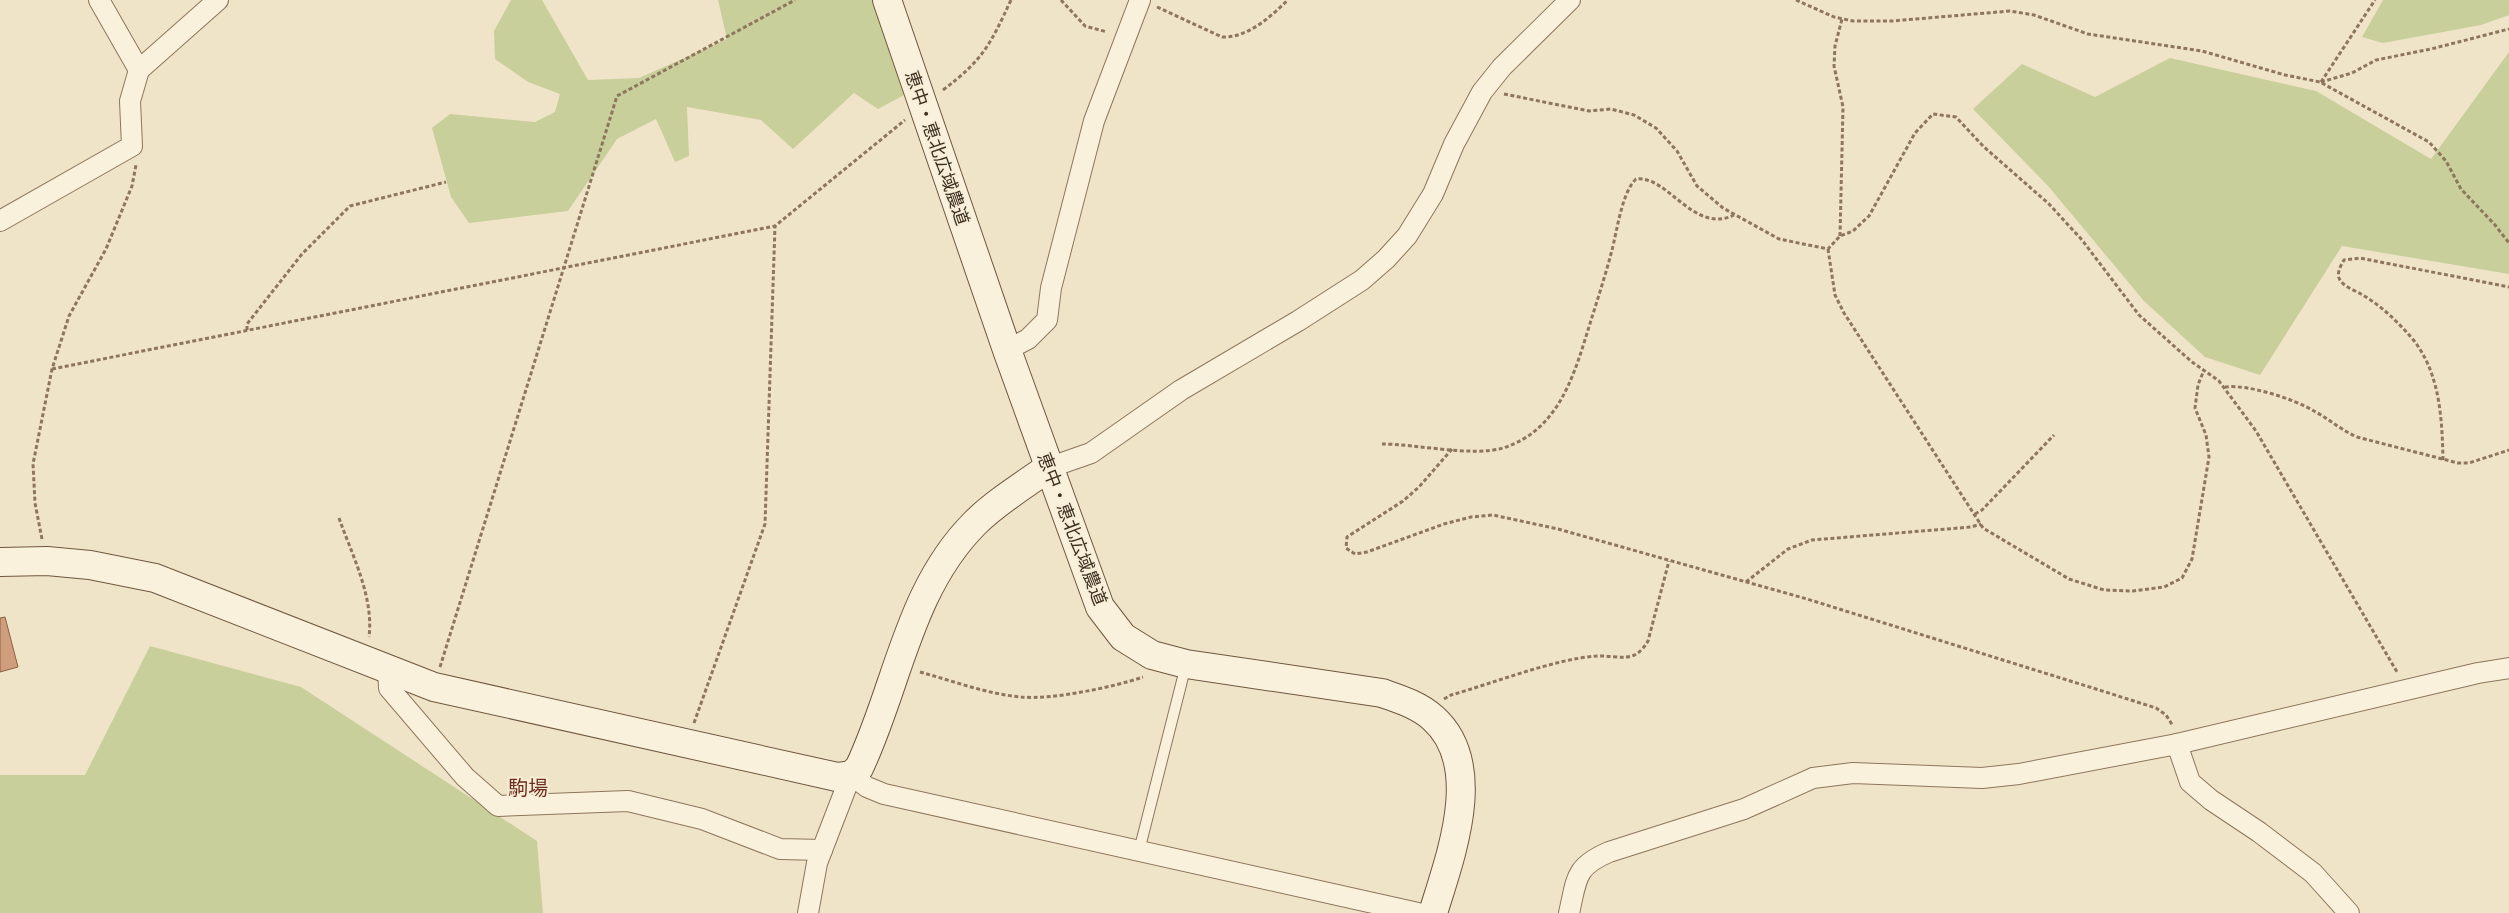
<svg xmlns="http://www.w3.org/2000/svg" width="2509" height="913" font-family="Literata,'Noto Sans JP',serif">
<rect width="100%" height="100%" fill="#f0e4c8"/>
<g fill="#c9cf9b">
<polygon points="511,0 542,0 588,80 639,78 727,39 718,0 873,0 904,95 878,109 854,93 793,149 761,120 687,107 689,156 675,162 656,119 617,139 568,211 469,223 451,197 432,128 450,114 535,122 555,112 560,94 528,82 495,59 494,31"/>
<polygon points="2383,0 2509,0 2509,15 2481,25 2383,43 2362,37"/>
<polygon points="2509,52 2509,274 2342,246 2260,375 2205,357 2144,301 2049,187 1973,109 2022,64 2095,97 2170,58 2316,91 2431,159"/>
<polygon points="150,646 301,687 537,841 543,913 0,913 0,775 85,775"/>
</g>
<polygon fill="#cf9f7d" stroke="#8d5f41" points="5,617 18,667 0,672 0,618"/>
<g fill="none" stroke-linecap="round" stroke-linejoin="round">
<g stroke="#8d765c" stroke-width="12">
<polyline id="lane" points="1139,851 1186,665"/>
</g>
<g stroke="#8d765c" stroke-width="22">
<g id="street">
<polyline points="99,0 139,70"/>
<polyline points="0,221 132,146 130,101 139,70 218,0"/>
<polyline points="1007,350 1028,339 1047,320 1051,288 1094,121 1140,0"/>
<polyline points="1048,468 1091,453 1181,390 1298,321 1362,280 1386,259 1407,236 1433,194 1454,144 1482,92 1502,67 1570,0"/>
<polyline points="388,668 389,688 465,777 498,806 628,801 702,819 780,849 822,850"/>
<polyline points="2177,744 2190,782 2211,800 2259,832 2313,873 2349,913"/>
<polyline points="808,913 817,863 851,775 867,787 884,794 1418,913"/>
<path d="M1569 913C1577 879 1574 867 1609 852L1744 809 1813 778 1853 773 1982 778 2019 774 2177 744 2478 673 2509 668"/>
</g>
</g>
<g stroke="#6f573f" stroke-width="30">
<g id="secondary">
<path d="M887 0 1007 350 1100 607 1123 637 1152 655 1186 664 1382 693C1399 699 1419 705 1433 718 1486 765 1450 857 1433 913"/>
<path d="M0 562 47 561 90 565 155 578 434 687 837 777 851 775 859 768C898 686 908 590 975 523 996 502 1024 485 1048 468"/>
</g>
</g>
<g stroke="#8d765c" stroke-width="3" stroke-dasharray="4 2.5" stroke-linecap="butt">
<polyline points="1061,0 1085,26 1107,32"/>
<polyline points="1796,0 1834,17 1853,21 1892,21 2010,11 2034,15 2088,34 2202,51 2285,75 2320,82 2429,142 2446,161 2461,189 2495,225 2509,243"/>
<path d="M1157 7 1222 37C1248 38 1270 17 1288 0"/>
<polyline points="2321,82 2352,73 2376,60 2431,49 2509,29"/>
<polyline points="2321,82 2375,0"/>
<path d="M943 90C983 60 990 45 1011 0"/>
<polyline points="1504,94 1589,111 1611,109 1634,115 1656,128 1677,151 1697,186 1723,208 1779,239 1828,249 1840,236 1853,231 1869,216 1915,133 1933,114 1956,117 1984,147 2049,204 2082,240 2139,315 2192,362 2219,381 2256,431 2397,672"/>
<polyline points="1840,236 1843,107 1834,66 1835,46 1842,19"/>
<polyline points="1828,249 1835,295 1844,313 1983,528 2069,579 2104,590 2133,591 2164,587 2182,578 2192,559 2209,457 2206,435 2195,408 2198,385 2204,370"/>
<polyline points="247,330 247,324 302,254 350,206 446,182"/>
<polyline points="52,369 775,226 905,120"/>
<path d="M2225 387C2248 384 2294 399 2314 411 2329 419 2341 430 2357 437L2458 463H2469L2509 450"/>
<path d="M1382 444C1415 444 1473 457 1503 448 1557 431 1573 379 1588 330 1596 304 1605 277 1612 250 1617 231 1622 192 1636 179 1668 175 1694 235 1734 215"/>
<polyline points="1452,449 1419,487 1403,501 1347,537 1346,548 1355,554 1367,552 1444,524 1471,517 1493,515 1558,529 1807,599 2096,689 2156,708 2166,715 2173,726"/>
<path d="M2443 460C2442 417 2440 370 2410 336 2396 320 2379 304 2361 294 2354 290 2342 286 2339 278 2337 272 2341 265 2344 260L2360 258 2509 287"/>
<polyline points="1975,514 1982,510 2054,435"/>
<path d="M339 518C352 555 374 597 369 637"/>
<polyline points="42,539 35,503 33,464 52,369 69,316 106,249 132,186 136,165"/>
<polyline points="1746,582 1788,549 1812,540 1971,527 1981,524"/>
<polyline points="440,667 617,96 795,0"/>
<path d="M920 672C953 681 987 694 1021 697 1052 700 1114 687 1143 677"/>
<path d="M1444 699 1451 695C1494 683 1554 659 1597 656 1620 655 1634 665 1648 641L1669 561"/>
<polyline points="694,723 765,524 775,226"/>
</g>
<use href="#lane" stroke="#faf1dc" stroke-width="10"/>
<use href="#street" stroke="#faf1dc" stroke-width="20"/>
<use href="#secondary" stroke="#faf1dc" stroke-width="28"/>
</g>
<g text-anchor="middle" stroke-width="4" stroke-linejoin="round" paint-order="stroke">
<g font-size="18" fill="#3d2e20" stroke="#f7eed8">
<text transform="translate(937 148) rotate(71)" y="6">恵中・恵北広域農道</text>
<text transform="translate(1072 529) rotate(69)" y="6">恵中・恵北広域農道</text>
</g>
<g font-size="20" fill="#6b2e1e" stroke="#f7eed8">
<text x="528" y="795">駒場</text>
</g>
</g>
</svg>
